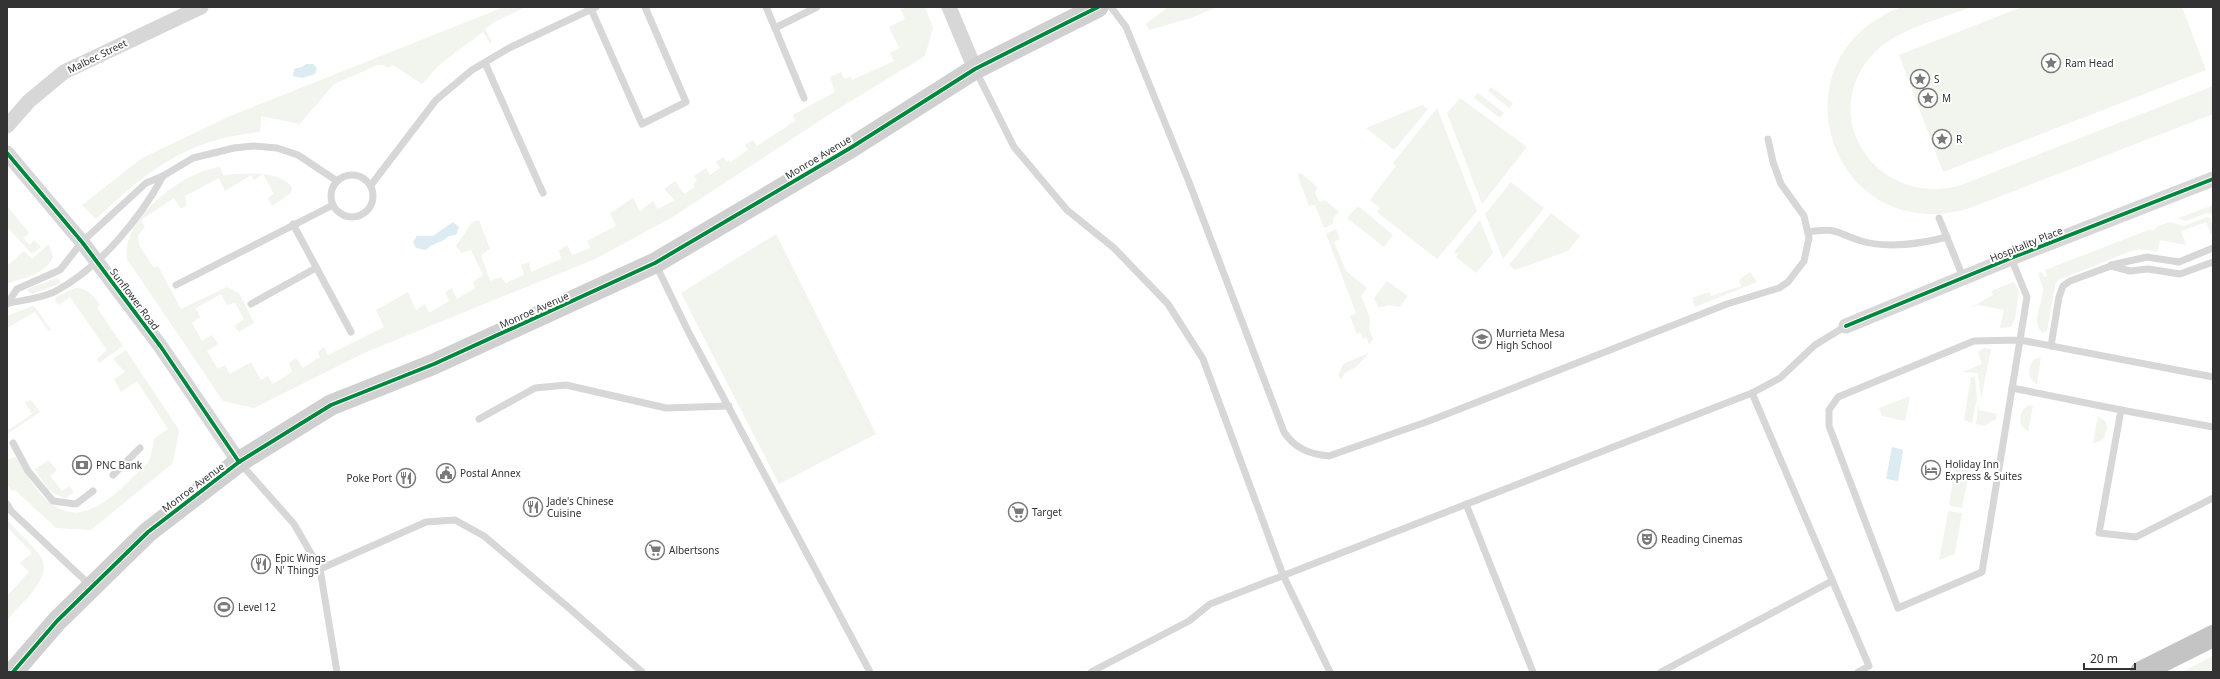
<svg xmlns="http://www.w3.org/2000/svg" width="2220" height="679" font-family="'Noto Sans',sans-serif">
<rect width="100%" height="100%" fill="#fff"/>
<g fill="#f1f5ed">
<path d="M504 7H526L496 21 485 29 492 42 490 43 483 32 440 64 422 84 393 65 388 68 384 65H378L334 84 300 124 261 116 260 132C187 139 148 170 96 219L82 205 142 158 230 116Z"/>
<path d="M907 7H925L933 28 925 56 833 112 671 218 595 259 364 353 254 408 223 401 127 259C122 223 168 185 199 173 205 170 213 169 220 167L223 175C245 174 277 169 292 187L291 193 272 206 268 198 274 194 263 174 254 180 251 175 225 191 219 178 185 196 187 205 181 209 174 198 141 220 145 227 138 235 139 245 154 268 158 266 181 309 227 287 239 293 254 323 239 332 234 326 244 319 235 303 227 305 221 294 196 308 200 317 192 323 202 341 212 335 218 344 207 351 218 369 225 365 230 374 251 362 261 380 268 376 273 384 292 372 289 363 296 358 303 368 320 357 318 352 324 347 328 355 384 327 376 310 408 292 416 310 425 304 429 313 449 301 445 292 452 288 457 299 475 288 473 282 483 275 471 250 461 253 456 246 472 222 479 220 490 249 481 255 490 281 501 277 506 283 524 275 521 265 529 262 531 272 561 259 559 250 567 245 572 255 590 248 587 241 616 226 610 213 633 198 640 211 653 201 658 209 675 200 664 189 675 181 684 194 695 187 693 184 697 181 694 176 706 168 710 175 720 168 716 162 723 157 727 162 729 160 731 162 748 150 745 145 753 140 757 146 795 121 793 115 835 92 830 77 841 72 844 79 850 77 852 80 894 61 890 53 899 48 889 27 905 19 901 10Z"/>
<polygon points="1168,7 1217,7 1191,18 1149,30 1146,24"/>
<path d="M1901 7H1971C1940 19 1895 30 1873 54 1815 117 1878 209 1961 185L2213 86V114L1970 208C1832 250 1767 59 1901 7Z"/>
<polygon points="2022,7 2182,7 2206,70 1943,172 1899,55"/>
<polygon points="1491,87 1513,103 1509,108 1488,91"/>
<polygon points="1478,93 1504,113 1500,118 1474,98"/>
<polygon points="1460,98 1527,147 1482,204 1447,113"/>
<polygon points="1422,105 1428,109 1394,150 1366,128"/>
<polygon points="1437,108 1477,211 1437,259 1377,212 1380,208 1370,200 1396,166 1393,163"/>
<polygon points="1301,173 1318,188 1315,192 1319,202 1325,200 1339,212 1333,218 1333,224 1324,228 1315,205 1309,206 1297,174"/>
<polygon points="1511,182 1544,208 1503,259 1485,214"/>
<polygon points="7,206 29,233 23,238 30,245 34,240 41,247 32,254 7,227"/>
<polygon points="1358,206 1393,235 1384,247 1347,218"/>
<polygon points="2211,206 2213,207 2213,215 2207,213 2186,221 2178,218"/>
<polygon points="1551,213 1580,236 1568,251 1515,270 1509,265"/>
<path d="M2207 217 2211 218 2213 234H2211L2206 222 2181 231 2186 245 2160 240 2157 252 2140 249 2131 251 2058 280 2055 285 2047 331 2043 333C2030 324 2043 302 2043 289 2042 283 2039 279 2039 273L2042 272 2044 277 2047 276 2045 270 2151 229 2152 231 2156 229V227L2170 222 2184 226Z"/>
<polygon points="1480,220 1493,253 1476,273 1456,257 1458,254 1454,252"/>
<polygon points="1336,229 1340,239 1334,242 1346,271 1367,288 1361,296 1370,318 1369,328 1373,339 1369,345 1367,338 1363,339 1361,333 1357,334 1350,316 1356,313 1326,234"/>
<polygon points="776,234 876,434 779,484 681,293"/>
<path d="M49 244 53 257C45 275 24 277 7 284V266L24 251 32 259Z"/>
<polygon points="1750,272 1757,282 1695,307 1692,298 1709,292 1711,296 1741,286 1739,280"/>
<polygon points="57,278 60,281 59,284 32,294 27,291 28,289"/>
<polygon points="1387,281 1408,296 1399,307 1389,305 1379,308 1374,298"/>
<polygon points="2014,282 2019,291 2015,319 2011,327 2000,328 2004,310 1978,305 1970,308 1993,295 1991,291"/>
<path d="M75 288C87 288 93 295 100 305L97 308 123 346 99 363 97 359 107 350 70 297 59 305 55 301 56 297Z"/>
<polygon points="32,306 35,307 51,330 49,331 35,312 7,328 7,316"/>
<polygon points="1984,348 1991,349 1981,399 1978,373 1963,372 1982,364 1978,352"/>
<path d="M126 350 179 430 173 463 91 530 56 528 15 490 12 491 7 484V460L13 457 17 458C31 485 57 526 93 508 114 499 131 478 148 463L151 456 154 439 168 429 137 381 121 392 114 379 125 372 113 359Z"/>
<polygon points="1369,353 1356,367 1345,373 1341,379 1338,376 1343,364"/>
<path d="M2041 357 2037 384H2036C2027 378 2028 368 2033 360Z"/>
<polygon points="1971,377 1975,377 1977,399 1972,423 1964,420"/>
<polygon points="1910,396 1905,421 1882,416 1879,408"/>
<polygon points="31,400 40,412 7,434 7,431 32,414 25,402"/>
<polygon points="1979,403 1979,410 1997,414 1996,419 1984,426 1976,424"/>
<path d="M2030 405 2033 406 2028 432 2021 425C2019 416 2021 408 2030 405Z"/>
<polygon points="2098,416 2106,422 2107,428 2104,439 2095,443 2093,443"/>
<path d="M48 460 57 470 50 476 62 491 69 486 74 492 66 498C48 494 45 484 35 469Z"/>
<polygon points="1956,464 1968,466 1969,473 1962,508 1951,506 1949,504"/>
<polygon points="1950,511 1962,513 1955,554 1939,560 1948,512"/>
<path d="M7 520C16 530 36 548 42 559 52 579 19 605 7 620V596L29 572 20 563 32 553 7 527Z"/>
<polygon points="2213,656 2213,672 2182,672"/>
</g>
<g fill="#ddebf3">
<polygon points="306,64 313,64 317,68 315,74 302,78 293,76 294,69 302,67"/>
<path d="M453 222 459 227 456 235 449 236C441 244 433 242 426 250L416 248 413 242 417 236H433Z"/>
<polygon points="1892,447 1903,450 1898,481 1886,479"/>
</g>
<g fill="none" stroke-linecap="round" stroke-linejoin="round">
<g stroke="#d7d7d7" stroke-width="7">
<polyline points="766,7 775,28 817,7"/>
<path d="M1111 7 1126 27 1189 182 1284 432C1295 449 1310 454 1329 456L1429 421 1727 304 1779 288 1788 282 1804 261 1809 238 1804 216 1781 184 1773 162 1768 139"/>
<polyline points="591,9 642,124 686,102 645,7"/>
<polyline points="775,28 804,98"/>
<polyline points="485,63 543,193"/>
<polyline points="976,71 1014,147 1067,210 1114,248 1168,304 1203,359 1283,575 1330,672"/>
<circle cx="352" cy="196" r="21"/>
<polyline points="371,185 436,100 472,70 509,48 596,7"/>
<polyline points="1939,218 1963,277"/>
<polyline points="293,224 351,332"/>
<path d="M1808 232C1838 227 1836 233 1861 241 1889 249 1920 244 1947 237"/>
<polyline points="2011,258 2027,297 1982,572 1898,608 1829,426 1829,410 1838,397 1974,341 2020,340 2213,377"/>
<polyline points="656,265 689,333 870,672"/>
<polyline points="2111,265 2147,257 2179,262 2213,248"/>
<polyline points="176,285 333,205"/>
<path d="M9 303C24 300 43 298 56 291 99 268 140 219 163 176"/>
<polyline points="7,304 17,289 60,270 82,242 146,183 163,176 193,158 234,148 253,146 277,148 298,155 337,181"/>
<polyline points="251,304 316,268"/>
<polyline points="2051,346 2059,297 2063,286 2070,281 2111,266 2130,271 2148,269 2180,274 2213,262"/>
<polyline points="2012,388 2121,410"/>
<polyline points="1752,393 1869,666 1858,672"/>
<polyline points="479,419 535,388 566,385 666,408 729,406"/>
<polyline points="2213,427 2121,410 2099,533 2136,537 2213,498"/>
<polyline points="13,443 28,471 53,501 76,504 93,491"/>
<polyline points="240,463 294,524 320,569 337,672"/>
<polyline points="113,475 140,448"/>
<polyline points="7,504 11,511 91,586"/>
<polyline points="1466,504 1533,672"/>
<polyline points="320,569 426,522 455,520 484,536 569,608 642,672"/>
<polyline points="1091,672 1189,621 1210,604 1752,393 1780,378 1815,345 1846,326"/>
<polyline points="1661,672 1832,581"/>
</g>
<g stroke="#d7d7d7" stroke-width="15">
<polyline points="949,7 975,69"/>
<polyline points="7,126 29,101 64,72 201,7"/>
<polyline points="7,153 82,242 161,347 239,462"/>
<polyline points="1846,326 2011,258 2213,179"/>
</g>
<polyline stroke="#d0d0d0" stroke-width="21" points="13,672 57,621 148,532 239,462 331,405 434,364 655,263 852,147 975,69 1098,7"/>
<polyline stroke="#c4c4c4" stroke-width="22" points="2141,672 2213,636"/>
<g stroke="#fff" stroke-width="6">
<g id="cycleway">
<polyline points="7,153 82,242 161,347 239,462"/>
<polyline points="1846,326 2011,258 2213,179"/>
<polyline points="13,672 57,621 148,532 239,462 331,405 434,364 655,263 852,147 975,69 1098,7"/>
</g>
</g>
<use href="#cycleway" stroke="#00873e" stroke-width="4"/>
</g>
<defs>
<g id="sight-ring" transform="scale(1)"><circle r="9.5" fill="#fff" stroke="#7a7a7a" stroke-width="1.5"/><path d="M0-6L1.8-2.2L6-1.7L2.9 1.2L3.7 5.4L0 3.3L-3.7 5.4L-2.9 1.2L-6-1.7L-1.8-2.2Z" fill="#7a7a7a"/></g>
<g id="school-ring" transform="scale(1)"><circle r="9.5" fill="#fff" stroke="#7a7a7a" stroke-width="1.5"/><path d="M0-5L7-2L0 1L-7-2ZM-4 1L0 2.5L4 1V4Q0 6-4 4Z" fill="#7a7a7a"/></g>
<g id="bank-ring" transform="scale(1)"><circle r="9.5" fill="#fff" stroke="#7a7a7a" stroke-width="1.5"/><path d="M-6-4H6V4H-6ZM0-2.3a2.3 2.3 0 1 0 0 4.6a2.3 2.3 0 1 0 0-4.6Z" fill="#7a7a7a"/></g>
<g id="hotel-ring" transform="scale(1)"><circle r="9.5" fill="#fff" stroke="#7a7a7a" stroke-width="1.5"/><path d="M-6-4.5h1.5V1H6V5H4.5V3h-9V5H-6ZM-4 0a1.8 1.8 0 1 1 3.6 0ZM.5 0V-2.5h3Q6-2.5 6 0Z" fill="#7a7a7a"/></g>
<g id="civic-ring" transform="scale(1)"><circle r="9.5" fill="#fff" stroke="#7a7a7a" stroke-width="1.5"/><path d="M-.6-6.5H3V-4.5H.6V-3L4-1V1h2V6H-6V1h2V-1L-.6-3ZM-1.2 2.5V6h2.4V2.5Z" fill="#7a7a7a"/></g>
<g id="restaurant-ring" transform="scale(1)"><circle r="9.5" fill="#fff" stroke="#7a7a7a" stroke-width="1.5"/><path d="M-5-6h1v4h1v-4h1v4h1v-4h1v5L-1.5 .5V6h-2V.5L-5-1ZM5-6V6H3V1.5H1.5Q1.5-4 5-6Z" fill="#7a7a7a"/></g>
<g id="supermarket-ring" transform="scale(1)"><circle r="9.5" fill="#fff" stroke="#7a7a7a" stroke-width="1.5"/><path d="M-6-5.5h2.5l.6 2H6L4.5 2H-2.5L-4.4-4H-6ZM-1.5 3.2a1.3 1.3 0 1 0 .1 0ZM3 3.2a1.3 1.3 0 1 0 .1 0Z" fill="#7a7a7a"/></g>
<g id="theatre-ring" transform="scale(1)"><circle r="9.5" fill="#fff" stroke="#7a7a7a" stroke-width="1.5"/><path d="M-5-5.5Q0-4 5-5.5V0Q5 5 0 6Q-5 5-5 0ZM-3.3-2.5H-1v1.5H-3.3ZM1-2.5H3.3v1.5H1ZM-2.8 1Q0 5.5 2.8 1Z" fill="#7a7a7a"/></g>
<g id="stadium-ring" transform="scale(1)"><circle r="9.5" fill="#fff" stroke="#7a7a7a" stroke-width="1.5"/><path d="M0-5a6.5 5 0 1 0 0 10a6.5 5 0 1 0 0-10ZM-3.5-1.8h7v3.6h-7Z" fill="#7a7a7a"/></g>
</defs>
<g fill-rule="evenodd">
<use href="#sight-ring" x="2051" y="63"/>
<use href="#sight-ring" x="1920" y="79"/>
<use href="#sight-ring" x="1928" y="98"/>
<use href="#sight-ring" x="1942" y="139"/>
<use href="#school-ring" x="1482" y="339"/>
<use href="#bank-ring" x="82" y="465"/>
<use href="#hotel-ring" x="1931" y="470"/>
<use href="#civic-ring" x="446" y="473"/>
<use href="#restaurant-ring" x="406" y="478"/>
<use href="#restaurant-ring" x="533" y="507"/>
<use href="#supermarket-ring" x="1018" y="512"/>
<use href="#theatre-ring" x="1647" y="539"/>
<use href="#supermarket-ring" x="655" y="550"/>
<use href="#restaurant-ring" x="261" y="564"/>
<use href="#stadium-ring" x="224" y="607"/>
</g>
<g text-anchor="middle" stroke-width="4" stroke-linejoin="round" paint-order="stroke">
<g font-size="10" fill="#333" stroke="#fff">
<text transform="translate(97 56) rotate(-26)" y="4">Malbec Street</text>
<text transform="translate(818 157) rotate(-31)" y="4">Monroe Avenue</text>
<text transform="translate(2026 244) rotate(-22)" y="4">Hospitality Place</text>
<text transform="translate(135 299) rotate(53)" y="4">Sunflower Road</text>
<text transform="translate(534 310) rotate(-24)" y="4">Monroe Avenue</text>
<text transform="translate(193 487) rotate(-37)" y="4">Monroe Avenue</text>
</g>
<g font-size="10" fill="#333" stroke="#fff" text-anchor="start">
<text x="2065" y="67">Ram Head</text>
<text x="1934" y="83">S</text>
<text x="1942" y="102">M</text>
<text x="1956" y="143">R</text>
<text x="1496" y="337">Murrieta Mesa<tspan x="1496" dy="12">High School</tspan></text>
<text x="1945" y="468">Holiday Inn<tspan x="1945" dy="12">Express &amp; Suites</tspan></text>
<text x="96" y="469">PNC Bank</text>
<text x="460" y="477">Postal Annex</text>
<text x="392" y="482" text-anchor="end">Poke Port</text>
<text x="547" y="505">Jade's Chinese<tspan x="547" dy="12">Cuisine</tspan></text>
<text x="1032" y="516">Target</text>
<text x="1661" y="543">Reading Cinemas</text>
<text x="669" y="554">Albertsons</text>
<text x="275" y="562">Epic Wings<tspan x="275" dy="12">N' Things</tspan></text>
<text x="238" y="611">Level 12</text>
</g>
</g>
<rect width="2220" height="679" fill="none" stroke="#333333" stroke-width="16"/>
<path d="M2084 663v6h51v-6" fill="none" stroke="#333333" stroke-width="2"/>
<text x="2090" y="663" font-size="12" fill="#333333" stroke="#ffffff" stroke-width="3" paint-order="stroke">20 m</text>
</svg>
